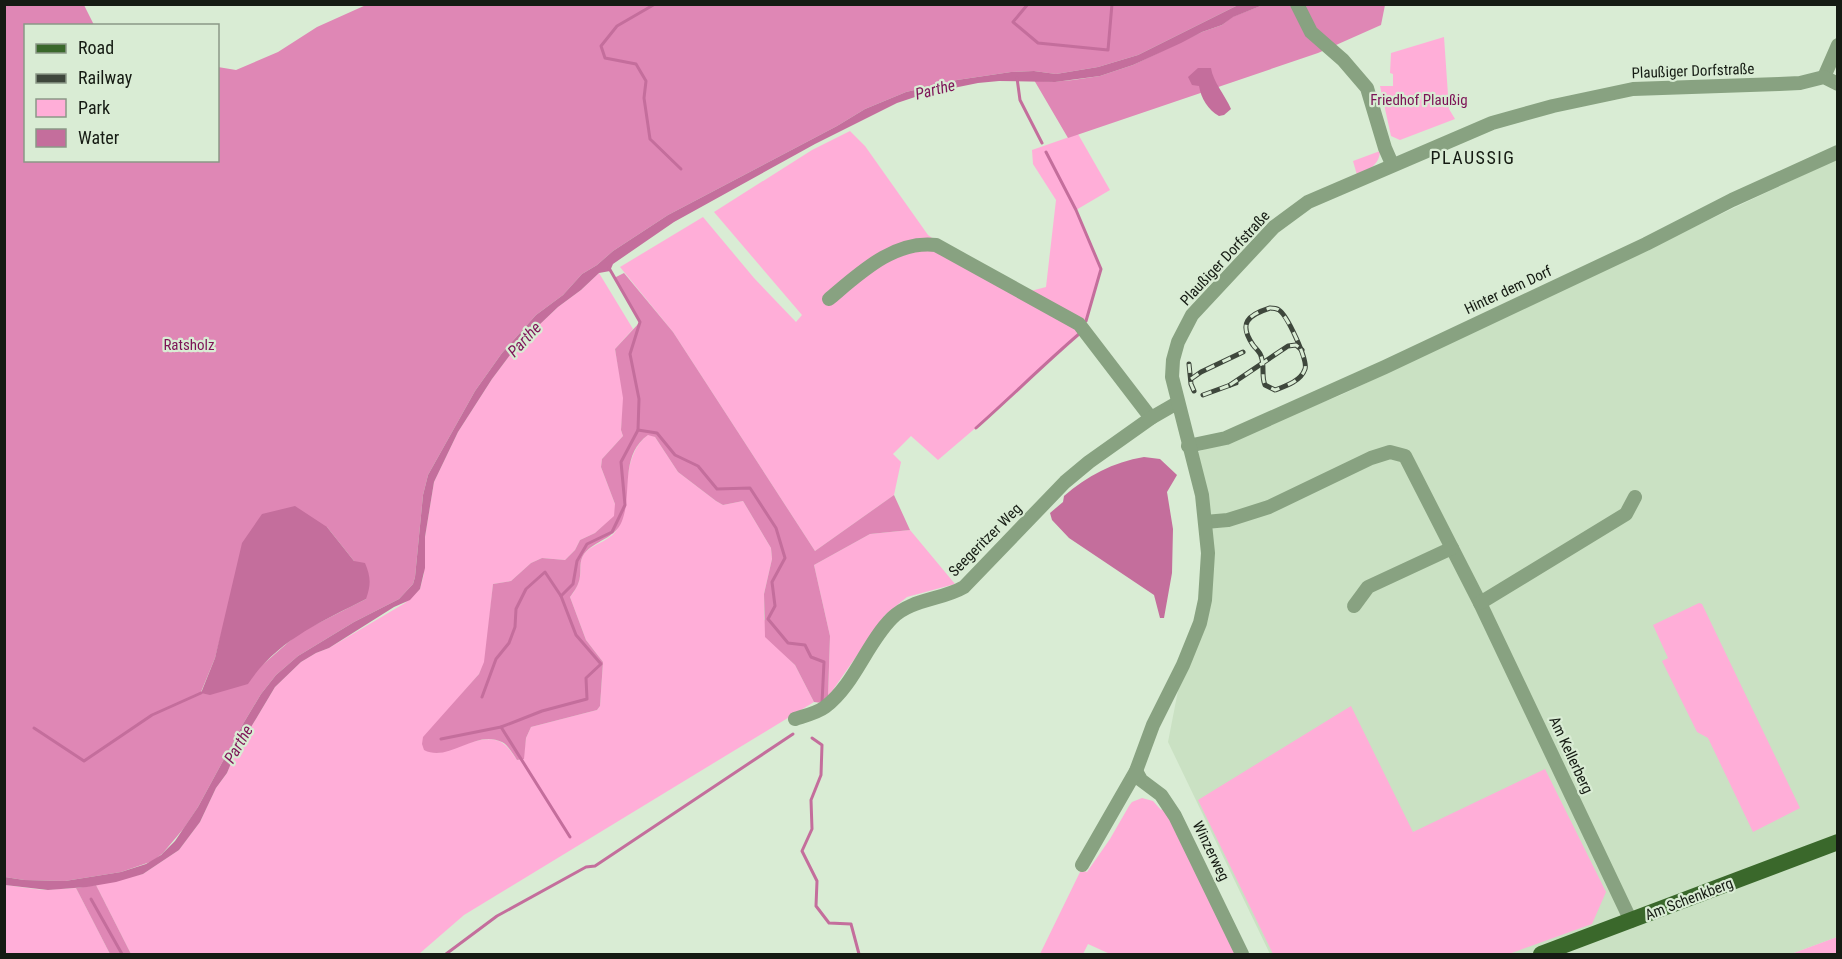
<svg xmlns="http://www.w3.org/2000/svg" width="1842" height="959" font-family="'Roboto Condensed',sans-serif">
<rect width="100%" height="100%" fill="#d9ecd4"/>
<polygon fill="#cae1c3" points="1837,159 1837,937 1791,954 1270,954 1168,742 1183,665 1200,623 1208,553 1190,455 1341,395"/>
<g fill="#ffaed8">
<polygon points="1444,37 1449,109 1455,119 1400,140 1391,136 1380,86 1393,86 1393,74 1390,73 1391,53"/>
<polygon points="850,131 865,146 928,235 939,243 1027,292 1046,287 1056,200 1033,164 1032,150 1078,134 1110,190 1076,210 1101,269 1086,321 1079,334 1049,360 1020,390 938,460 911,436 893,454 901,462 894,495 815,551 673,332 620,267 703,217 754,278 796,322 802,315 714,212 812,150"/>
<path d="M1380 151C1379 166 1369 169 1357 175L1353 161Z"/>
<path d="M599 273 633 329 615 349 624 398 621 430 623 436 602 459 601 467 615 504V516L595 533 580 540 575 550 565 560 542 558 531 563 511 581 493 584 485 662 479 674 453 704 435 753C455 751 487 729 505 745 510 749 513 755 517 760L523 759 526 738 531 727 597 710 600 706 603 662 586 640 570 597C575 591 578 585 580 577 581 569 579 561 584 554 592 544 611 541 617 529 632 500 619 456 649 434L655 437 678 472 716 501 723 505 743 501 771 548 772 559 764 594V619L783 653 795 665 814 702 464 915 419 954H131L96 885 143 874 179 850 200 822 216 788 227 773 235 754 275 687 301 662 316 653 329 648 405 603 420 589 424 574 425 537 434 482 458 432 492 379 516 347 558 307 581 290Z"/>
<polygon points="910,530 955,584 907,597 885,615 828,697 830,636 814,565 870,534"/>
<polygon points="1699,603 1702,604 1800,808 1753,832 1708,738 1697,732 1662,661 1668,658 1653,625"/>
<polygon points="1351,706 1413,832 1545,769 1606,892 1592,924 1509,954 1273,954 1198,800"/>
<polygon points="1142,798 1153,801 1161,810 1163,808 1170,820 1235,954 1110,954 1088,944 1083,954 1040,954 1081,870 1087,872 1110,839 1129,806 1132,802"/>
<polygon points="5,885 43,890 76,888 110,954 5,954"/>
<polygon points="1837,937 1837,954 1791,954"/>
</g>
<g fill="#df87b5" fill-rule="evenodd">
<path d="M5 5H84L94 25 26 26V160H218V67L236 70 278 52 317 27 366 5H1238L1138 55 1098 67 1056 74 1034 71 1011 72 957 80 906 92 865 109 837 126 668 215 613 251 597 265 582 274 563 295 536 315 502 353 475 391 428 475 423 495 415 577 413 584 399 599 354 622 298 656 276 675 261 694 243 724 198 807 184 828 163 853 153 861 121 872 65 881 24 880 5 877ZM327 527 354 561 366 599 299 633 260 667 201 692 215 658 226 616Z"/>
<polygon points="1263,5 1385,5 1381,25 1318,53 1068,138 1034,80 1052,82 1073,80 1100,76 1133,65 1202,32 1222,25 1232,17"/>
<path d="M624 273 673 332 815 551 894 495 910 530 870 534 814 565 830 636 828 697 822 703 814 702 795 665 765 637 764 594 772 559 771 548 743 501 723 505 716 501 678 472 655 437 648 435C619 456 633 493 622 521 615 539 595 540 584 554 579 561 581 569 580 576 579 585 575 590 570 597L586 640 603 662 600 706 597 710 531 727 526 738 524 759 517 760C513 754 508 745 502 742 475 729 449 763 424 750L422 744 423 737 479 674 484 662 493 584 511 581 531 563 542 558 565 560 575 550 580 540 595 533 614 516 615 504 601 467 602 459 623 436 621 430 623 398 615 349 640 322 614 278Z"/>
<polygon points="96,885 131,954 110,954 76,888"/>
</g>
<g fill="#c46e9c">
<polygon points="1238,5 1263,5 1233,17 1222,25 1202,32 1181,43 1133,65 1100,76 1055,82 999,81 978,83 924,94 897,103 815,144 674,222 613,264 610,271 599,273 581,290 558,307 516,347 492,379 458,432 434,482 425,537 425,568 420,589 410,600 394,607 329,648 316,653 301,662 275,687 235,754 227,773 216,788 200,822 179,850 143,874 116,882 87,887 48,890 5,885 5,877 24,880 65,881 121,872 146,864 161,855 175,841 198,807 243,724 261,694 276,675 298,656 354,622 399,599 413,584 415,577 423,495 428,475 475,391 502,353 536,315 563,295 582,274 597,265 613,251 668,215 837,126 865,109 906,92 957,80 1011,72 1034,71 1056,74 1098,67 1138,55"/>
<path d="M1198 68H1211C1213 82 1225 95 1231 109L1224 115 1219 116C1208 110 1201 98 1199 86L1192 85 1188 77Z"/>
<path d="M1144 457 1160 459 1177 475 1167 492 1173 529 1172 573 1164 618H1160L1154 595 1069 538 1052 520 1050 513 1063 502 1064 496C1087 476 1113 462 1144 457Z"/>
<path d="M295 506 327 527 354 561 365 563C371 577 371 585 366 599 321 622 276 641 248 684L210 695 201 693 215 658 242 543 262 514Z"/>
</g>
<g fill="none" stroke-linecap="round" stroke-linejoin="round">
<g stroke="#c46e9c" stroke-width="3">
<polyline points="655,4 617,26 601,46 605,58 636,64 646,81 644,98 650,139 681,169"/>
<polyline points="1028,4 1013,22 1038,43 1108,50 1112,4"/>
<polyline points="1017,78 1020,100 1042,143"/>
<polyline points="1046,152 1076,210 1101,269 1086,321"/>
<polyline points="609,268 640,322 630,354 639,399 638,430 657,433 675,455 698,466 717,489 750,488 776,528 785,558 772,582 775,606 768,619 788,643 805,645 811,657 824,662 822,703"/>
<path d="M976 428C1011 397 1044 364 1079 334"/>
<polyline points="482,697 496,659 509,643 515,627 516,609 526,589 545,572 561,596"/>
<polyline points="501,727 570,837"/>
<polyline points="34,728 84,761 152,715 201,693"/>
<polyline points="812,738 822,745 821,775 811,800 812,829 802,851 817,881 816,906 829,923 851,924 859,954"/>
<polyline points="441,739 501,727 542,711 587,699 586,678 601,664 576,635 561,596 573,584 577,561 587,544 612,532 625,505 621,462 638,430"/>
<polyline points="91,899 122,954"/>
<polyline points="446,954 497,916 586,867 595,866 793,734"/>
</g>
<g stroke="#88a281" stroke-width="14">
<polyline points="1297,4 1311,32 1343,60 1367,88 1385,148 1392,164"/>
<polyline points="1824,77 1838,45"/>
<path d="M829 299C860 273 894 240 936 245L1079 324 1151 418"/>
<polyline points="1188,446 1226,438 1385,367 1646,244 1732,200 1838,152"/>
<polyline points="1205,522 1228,520 1269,507 1371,458 1390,452 1405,456 1480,603 1631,921"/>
<polyline points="1480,603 1626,514 1635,497"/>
<polyline points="1354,606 1368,587 1452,548"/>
<path d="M795 719C804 716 817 713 825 707 855 684 866 644 892 618 911 599 942 600 964 587L1065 482 1089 462 1151 418 1177 403"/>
<polyline points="1136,771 1141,780 1161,795 1175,816 1242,954"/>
<polyline points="1082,865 1136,771 1153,725 1183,665 1200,623 1205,600 1208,553 1202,495 1172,377 1173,360 1178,342 1192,315 1274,227 1308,202 1492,123 1553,106 1633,89 1779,84 1800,83 1824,77 1838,84"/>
</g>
<polyline stroke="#3a682b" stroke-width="16" points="1541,954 1838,842"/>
<g stroke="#3e473c" stroke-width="5">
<g id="rail">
<path d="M1270 308C1273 308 1276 308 1279 310 1287 315 1308 360 1305 369 1301 381 1286 386 1275 390L1265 385C1261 376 1265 366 1261 356 1260 352 1256 349 1253 345 1238 323 1248 315 1270 308Z"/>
<polyline points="1189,364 1191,384 1194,391"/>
<polyline points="1191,379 1201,372 1243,352"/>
<polyline points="1230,385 1288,346 1296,345 1302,350"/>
<polyline points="1203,395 1236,383"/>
</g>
</g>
<use href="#rail" stroke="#d9ecd4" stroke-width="3" stroke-dasharray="9" stroke-linecap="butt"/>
</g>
<g text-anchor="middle" stroke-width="4.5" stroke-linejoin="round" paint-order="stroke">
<g font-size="15" fill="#151b13" stroke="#d9ecd4">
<text transform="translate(1693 71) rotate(-2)" y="5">Plaußiger Dorfstraße</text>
<text transform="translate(1225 258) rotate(-47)" y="5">Plaußiger Dorfstraße</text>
<text transform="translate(1508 290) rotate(-25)" y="5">Hinter dem Dorf</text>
<text transform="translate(985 540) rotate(-45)" y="5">Seegeritzer Weg</text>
<text transform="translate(1571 755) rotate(65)" y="5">Am Kellerberg</text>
<text transform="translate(1211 851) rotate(64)" y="5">Winzerweg</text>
<text transform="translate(1689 899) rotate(-21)" y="5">Am Schenkberg</text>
</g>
<g font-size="15" fill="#7c1356" stroke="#d9ecd4">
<text x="1419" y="105">Friedhof Plaußig</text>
<text x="189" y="350">Ratsholz</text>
</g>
<g font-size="16" font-style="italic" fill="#7e1558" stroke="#d9ecd4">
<text transform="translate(935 89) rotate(-14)" y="6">Parthe</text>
<text transform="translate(524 339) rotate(-47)" y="6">Parthe</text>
<text transform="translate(238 744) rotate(-60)" y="6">Parthe</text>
</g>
<g font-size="18" letter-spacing="1.5" fill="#151b13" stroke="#d9ecd4">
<text x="1473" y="164">PLAUSSIG</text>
</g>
</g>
<rect width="1842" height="959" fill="none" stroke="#151b13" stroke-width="12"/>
<rect x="24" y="24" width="195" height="138" fill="#d9ecd4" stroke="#8b9887" stroke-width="1.5"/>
<rect x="36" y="44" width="30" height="9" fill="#3a682b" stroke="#8b9887" stroke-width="1.5"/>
<text x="78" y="54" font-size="18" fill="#151b13">Road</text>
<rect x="36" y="74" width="30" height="9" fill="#3e473c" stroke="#8b9887" stroke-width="1.5"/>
<text x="78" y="84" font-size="18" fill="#151b13">Railway</text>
<rect x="36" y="99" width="30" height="18" fill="#ffaed8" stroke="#8b9887" stroke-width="1.5"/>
<text x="78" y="114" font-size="18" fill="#151b13">Park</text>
<rect x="36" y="129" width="30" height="18" fill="#c46e9c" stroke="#8b9887" stroke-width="1.5"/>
<text x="78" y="144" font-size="18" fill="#151b13">Water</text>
</svg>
